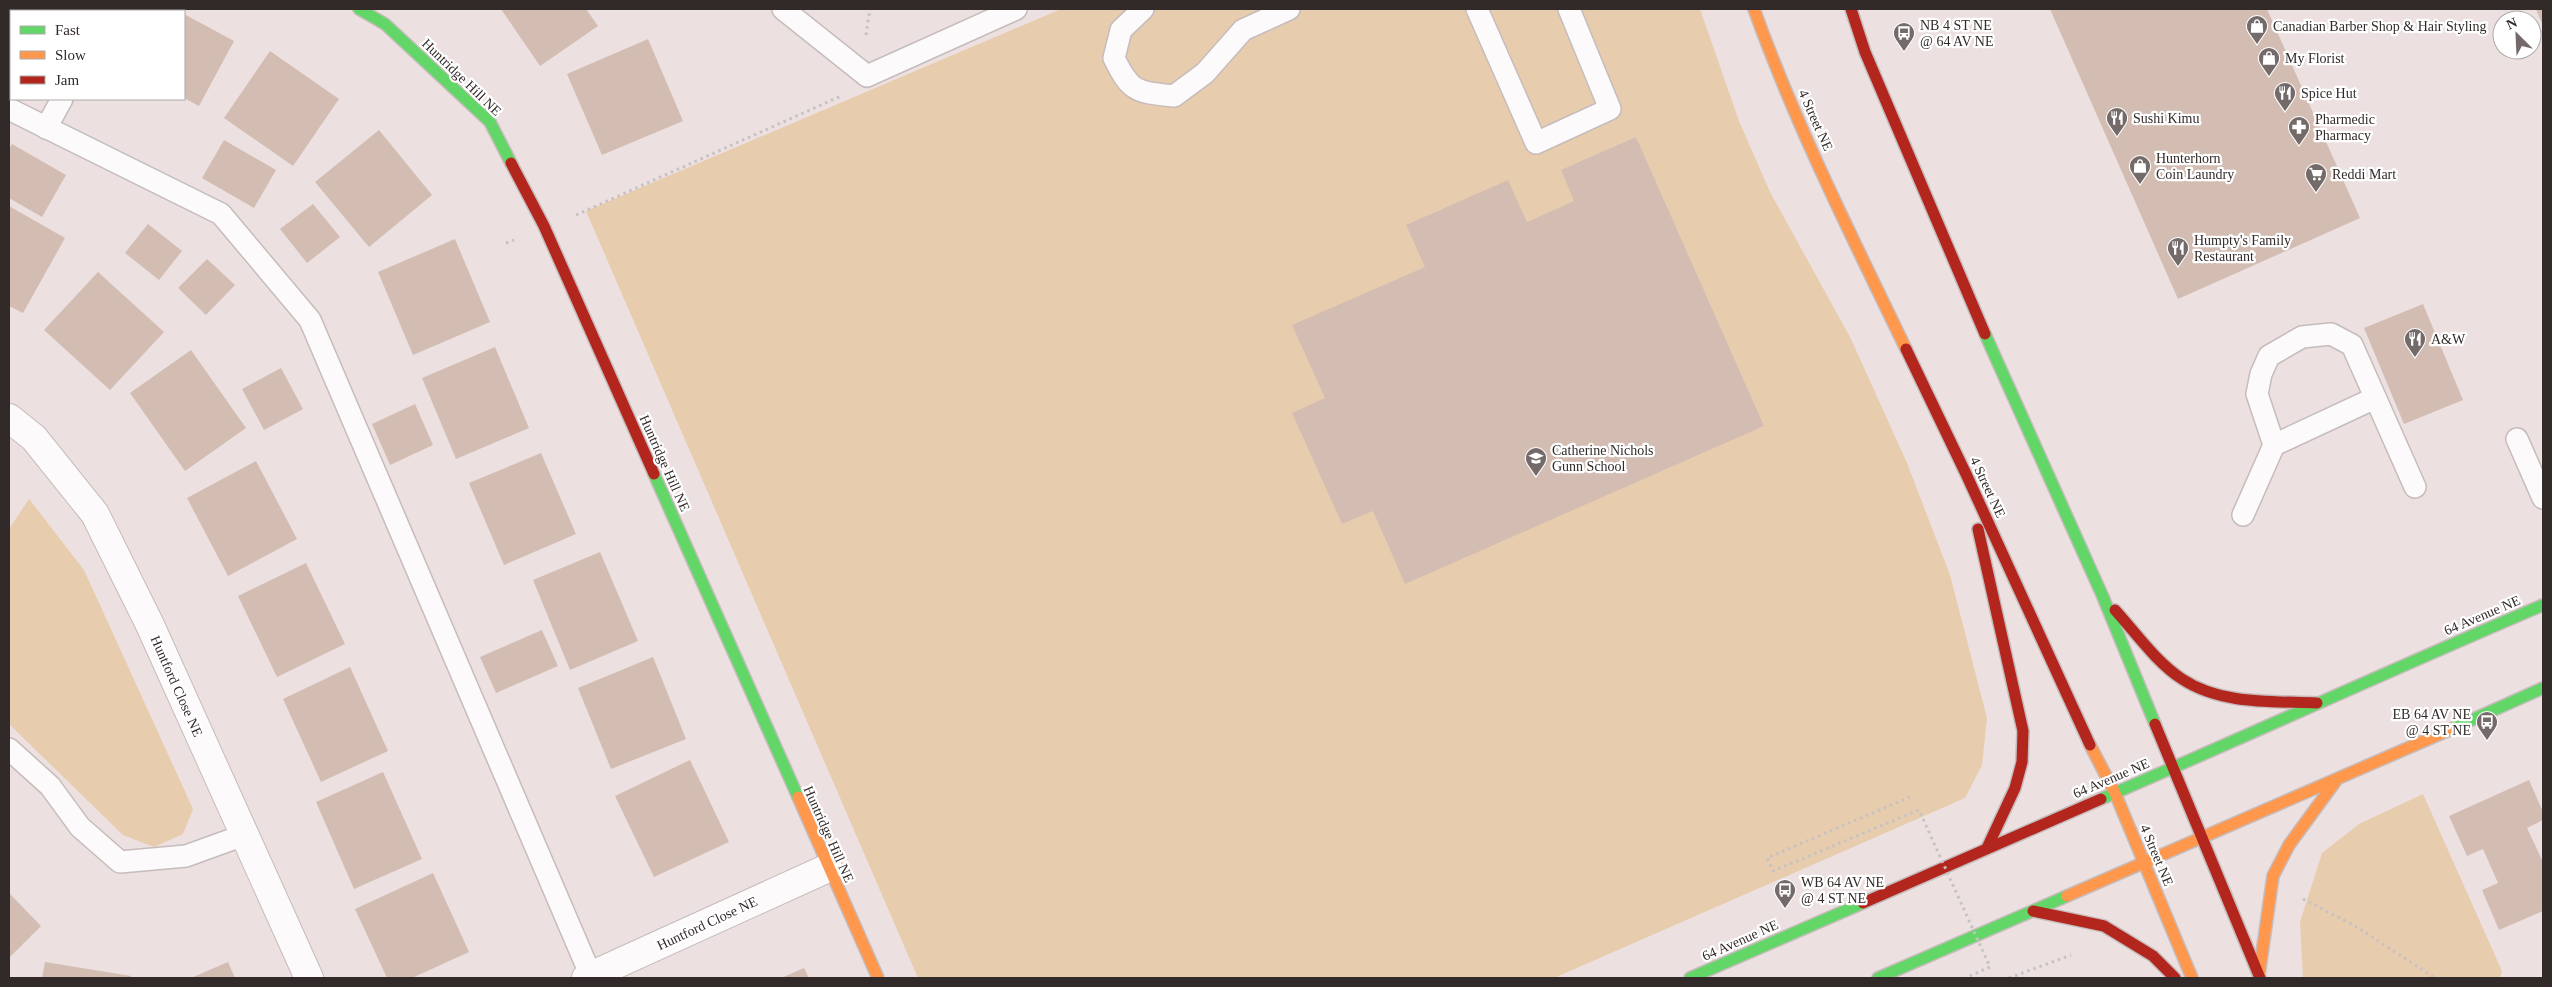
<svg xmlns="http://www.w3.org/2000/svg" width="2552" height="987" font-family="Georgia,serif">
<rect width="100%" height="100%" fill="#ece0e0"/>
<g fill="#e8ccae">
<polygon points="1061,9 1700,9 1739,121 1770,192 1851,339 1907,463 1950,575 1987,718 1982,765 1965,798 1554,978 918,978 586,211"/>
<polygon points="29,499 84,570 193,809 183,834 154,847 123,835 9,724 9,529"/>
<polygon points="2423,794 2502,971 2500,978 2303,978 2300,922 2322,853 2359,824"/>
</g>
<g fill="#d3bdb3">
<polygon points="151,9 173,9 178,11 149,11"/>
<polygon points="501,9 586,9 598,26 540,66"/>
<polygon points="2050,9 2267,9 2360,218 2178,299"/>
<polygon points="2536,9 2543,9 2543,26"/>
<polygon points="184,14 234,41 199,106 184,98"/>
<polygon points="648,39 683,121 602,155 567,74"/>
<polygon points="270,51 339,99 293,166 224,118"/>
<polygon points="379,130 432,195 369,247 315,182"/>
<polygon points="1636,137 1764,426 1405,584 1373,511 1342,524 1292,413 1325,398 1292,325 1425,267 1406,225 1508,180 1527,222 1574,201 1561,170"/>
<polygon points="224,140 276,170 254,208 202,178"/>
<polygon points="12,144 66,175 42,217 9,198 9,150"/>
<polygon points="313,204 340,237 307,263 280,229"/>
<polygon points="9,206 65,238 23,313 9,306"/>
<polygon points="148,224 182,251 159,280 125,253"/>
<polygon points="455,239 490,322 413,355 378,272"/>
<polygon points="207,259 235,285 206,315 178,288"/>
<polygon points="98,272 164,332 110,390 44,330"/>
<polygon points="2423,304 2463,400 2404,424 2364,328"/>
<polygon points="495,347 529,428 456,459 422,378"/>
<polygon points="191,350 246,428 185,471 130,393"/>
<polygon points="281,368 303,409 264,430 242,389"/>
<polygon points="415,404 433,445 390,465 372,424"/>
<polygon points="541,453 576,534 504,565 469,483"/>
<polygon points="256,461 297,539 228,576 187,498"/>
<polygon points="600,552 638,641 570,670 533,580"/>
<polygon points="306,563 345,644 277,677 238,596"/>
<polygon points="542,630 558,666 496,693 480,657"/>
<polygon points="653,657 686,739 611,769 578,688"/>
<polygon points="350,667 388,751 321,782 283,699"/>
<polygon points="690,760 729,842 654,877 615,796"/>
<polygon points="383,772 422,859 354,889 316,802"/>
<polygon points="2529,780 2543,812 2543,820 2527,828 2543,862 2543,911 2499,930 2482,890 2498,883 2483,849 2467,856 2449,816"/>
<polygon points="433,873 469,952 412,978 387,978 355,909"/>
<polygon points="9,893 41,926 9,958"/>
<polygon points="45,962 131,976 131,978 42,978"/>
<polygon points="228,962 235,978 191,978"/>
<polygon points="804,968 809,978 781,978"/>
</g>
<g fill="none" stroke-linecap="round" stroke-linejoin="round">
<g stroke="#c6bcbc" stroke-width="24">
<g id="lane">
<polyline points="783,9 867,76 1016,9"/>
<path d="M1143 9 1121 30 1114 58C1131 93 1137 92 1174 96L1205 73 1243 30 1289 9"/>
<polyline points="1477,9 1536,143 1610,109 1569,9"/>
<polyline points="108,11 109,9"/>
<polyline points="9,109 221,214 310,320 591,976"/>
<polyline points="46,128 62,99"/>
<polyline points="2517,439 2543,498"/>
<polyline points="2274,445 2257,394 2261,374 2269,356 2302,337 2331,334 2352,345 2415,487"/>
<polyline points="2243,515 2274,445 2375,398"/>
<polyline points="9,749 50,786 80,827 120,862 186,856 244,835"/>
</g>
</g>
<g stroke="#c6bcbc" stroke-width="30">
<g id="street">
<polyline points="9,418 34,438 95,514 150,625 309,978"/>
<polyline points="586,978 828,868"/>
</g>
</g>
<g stroke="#c6bcbc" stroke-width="14">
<g id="fast">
<polyline points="359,9 385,24 490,122 511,163"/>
<polyline points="1985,334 2103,597 2155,724"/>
<polyline points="654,474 798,797"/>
<polyline points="2447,731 2543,688"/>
<path d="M2101 799C2249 735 2395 668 2543 605"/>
<polyline points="1690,978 1863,903"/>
<polyline points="1878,978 2067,896"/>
</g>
</g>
<g stroke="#c6bcbc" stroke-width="14">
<g id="slow">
<path d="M1754 9C1796 126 1852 237 1906 349"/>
<polyline points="2090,745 2115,793 2192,978"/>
<polyline points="798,797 878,978"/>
<polyline points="2067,896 2447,731"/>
<polyline points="2259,975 2273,876 2289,845 2335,782"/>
</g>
</g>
<g stroke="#c6bcbc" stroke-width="14">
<g id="jam">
<polyline points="1851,9 1865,52 1985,334"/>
<polyline points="511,163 544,226 654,474"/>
<polyline points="1906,349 1966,474 2090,745"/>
<polyline points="1978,529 2023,731 2022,762 2015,788 1987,848"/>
<path d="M2115 610C2136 633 2156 662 2182 679 2221 705 2273 701 2317 703"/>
<polyline points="2155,724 2260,978"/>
<polyline points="1863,903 2101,799"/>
<polyline points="2033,911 2104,926 2153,956 2175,978"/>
</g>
</g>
<g stroke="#c7c2c2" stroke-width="3" stroke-dasharray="2.5 4" stroke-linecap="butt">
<polyline points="866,35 870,9"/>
<polyline points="576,215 841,96"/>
<polyline points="506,243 514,240"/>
<polyline points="2303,899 2357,927 2435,978"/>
<polyline points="2009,978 2071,955"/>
</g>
<use href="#lane" stroke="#fcfafa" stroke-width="21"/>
<use href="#street" stroke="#fcfafa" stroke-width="28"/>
<use href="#fast" stroke="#63d668" stroke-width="11"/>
<use href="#slow" stroke="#ff974d" stroke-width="11"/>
<use href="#jam" stroke="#b3261e" stroke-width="11"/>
<polyline stroke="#c7c2c2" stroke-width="3" stroke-dasharray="2.5 4" stroke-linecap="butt" points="1910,797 1767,858 1773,871 1919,810 1990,967 1965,978"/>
</g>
<defs>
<g id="shop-pin" transform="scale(1.125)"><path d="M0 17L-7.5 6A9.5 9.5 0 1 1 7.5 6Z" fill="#736a69" stroke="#fff"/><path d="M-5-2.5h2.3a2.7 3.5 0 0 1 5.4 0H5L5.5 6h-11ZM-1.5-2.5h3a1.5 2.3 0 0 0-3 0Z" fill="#fff"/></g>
<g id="bus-pin" transform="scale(1.125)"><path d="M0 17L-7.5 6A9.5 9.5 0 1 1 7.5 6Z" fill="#736a69" stroke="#fff"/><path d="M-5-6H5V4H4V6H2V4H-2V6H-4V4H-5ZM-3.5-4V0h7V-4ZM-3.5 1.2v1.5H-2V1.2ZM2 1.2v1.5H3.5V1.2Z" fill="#fff"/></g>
<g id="restaurant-pin" transform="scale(1.125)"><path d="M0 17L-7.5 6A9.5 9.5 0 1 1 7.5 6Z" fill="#736a69" stroke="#fff"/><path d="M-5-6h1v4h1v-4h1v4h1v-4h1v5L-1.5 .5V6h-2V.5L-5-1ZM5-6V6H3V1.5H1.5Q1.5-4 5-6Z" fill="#fff"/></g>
<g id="pharmacy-pin" transform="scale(1.125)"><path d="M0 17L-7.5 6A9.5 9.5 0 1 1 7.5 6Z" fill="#736a69" stroke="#fff"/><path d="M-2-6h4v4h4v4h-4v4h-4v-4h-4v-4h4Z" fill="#fff"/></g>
<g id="supermarket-pin" transform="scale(1.125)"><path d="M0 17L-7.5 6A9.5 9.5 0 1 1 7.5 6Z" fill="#736a69" stroke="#fff"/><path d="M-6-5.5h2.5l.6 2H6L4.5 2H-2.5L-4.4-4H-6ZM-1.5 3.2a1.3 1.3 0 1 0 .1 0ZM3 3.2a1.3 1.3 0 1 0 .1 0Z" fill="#fff"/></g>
<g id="school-pin" transform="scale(1.125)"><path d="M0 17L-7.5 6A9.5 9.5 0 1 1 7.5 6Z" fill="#736a69" stroke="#fff"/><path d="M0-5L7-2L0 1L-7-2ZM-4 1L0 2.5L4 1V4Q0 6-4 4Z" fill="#fff"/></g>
</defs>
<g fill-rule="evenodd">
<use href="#shop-pin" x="2257" y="26"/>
<use href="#bus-pin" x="1904" y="33"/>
<use href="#shop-pin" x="2269" y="58"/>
<use href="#restaurant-pin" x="2285" y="93"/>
<use href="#restaurant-pin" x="2117" y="118"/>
<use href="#pharmacy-pin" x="2299" y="127"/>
<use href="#shop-pin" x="2140" y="166"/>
<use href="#supermarket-pin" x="2316" y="174"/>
<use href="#restaurant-pin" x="2178" y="248"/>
<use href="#restaurant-pin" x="2415" y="339"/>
<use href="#school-pin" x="1536" y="458"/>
<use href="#bus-pin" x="2487" y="722"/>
<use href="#bus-pin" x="1785" y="890"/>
</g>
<g text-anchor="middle" stroke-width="4.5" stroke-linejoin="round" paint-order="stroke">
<g font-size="14" fill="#322a29" stroke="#fff" text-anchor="start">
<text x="1920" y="30">NB 4 ST NE<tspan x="1920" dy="16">@ 64 AV NE</tspan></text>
<text x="2273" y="31">Canadian Barber Shop &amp; Hair Styling</text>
<text x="2285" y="63">My Florist</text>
<text x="2301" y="98">Spice Hut</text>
<text x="2133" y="123">Sushi Kimu</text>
<text x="2315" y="124">Pharmedic<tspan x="2315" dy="16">Pharmacy</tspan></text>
<text x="2156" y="163">Hunterhorn<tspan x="2156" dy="16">Coin Laundry</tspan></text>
<text x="2332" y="179">Reddi Mart</text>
<text x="2194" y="245">Humpty's Family<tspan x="2194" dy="16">Restaurant</tspan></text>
<text x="2431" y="344">A&amp;W</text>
<text x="1552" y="455">Catherine Nichols<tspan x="1552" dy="16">Gunn School</tspan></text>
<text x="2471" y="719" text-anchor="end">EB 64 AV NE<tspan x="2471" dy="16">@ 4 ST NE</tspan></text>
<text x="1801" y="887">WB 64 AV NE<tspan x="1801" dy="16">@ 4 ST NE</tspan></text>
</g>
<g font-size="14" fill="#322a29" stroke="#fff">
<text transform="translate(462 77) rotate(44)" y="5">Huntridge Hill NE</text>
<text transform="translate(1816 120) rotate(66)" y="5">4 Street NE</text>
<text transform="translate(665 463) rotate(66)" y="5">Huntridge Hill NE</text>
<text transform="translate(1988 487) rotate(65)" y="5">4 Street NE</text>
<text transform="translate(2482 615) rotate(-23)" y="5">64 Avenue NE</text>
<text transform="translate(177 686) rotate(66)" y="5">Huntford Close NE</text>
<text transform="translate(2111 778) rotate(-23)" y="5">64 Avenue NE</text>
<text transform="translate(829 834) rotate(66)" y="5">Huntridge Hill NE</text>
<text transform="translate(2157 855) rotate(67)" y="5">4 Street NE</text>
<text transform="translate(707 923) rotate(-25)" y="5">Huntford Close NE</text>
<text transform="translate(1740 940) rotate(-24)" y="5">64 Avenue NE</text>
</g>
</g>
<rect width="2552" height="987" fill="none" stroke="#322a29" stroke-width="20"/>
<rect x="10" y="10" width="175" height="90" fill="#ffffff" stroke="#adaaa9"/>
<rect x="20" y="26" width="25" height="8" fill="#63d668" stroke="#adaaa9"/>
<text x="55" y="35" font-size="15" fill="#322a29">Fast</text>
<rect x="20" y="51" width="25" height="8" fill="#ff974d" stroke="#adaaa9"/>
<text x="55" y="60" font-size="15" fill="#322a29">Slow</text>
<rect x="20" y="76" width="25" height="8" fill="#b3261e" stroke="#adaaa9"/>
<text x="55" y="85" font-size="15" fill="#322a29">Jam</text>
<g transform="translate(2517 35) rotate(336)"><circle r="24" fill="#ffffff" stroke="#adaaa9"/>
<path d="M0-4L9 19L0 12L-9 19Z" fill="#736a69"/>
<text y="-8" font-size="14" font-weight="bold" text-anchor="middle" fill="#322a29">N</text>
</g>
</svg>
